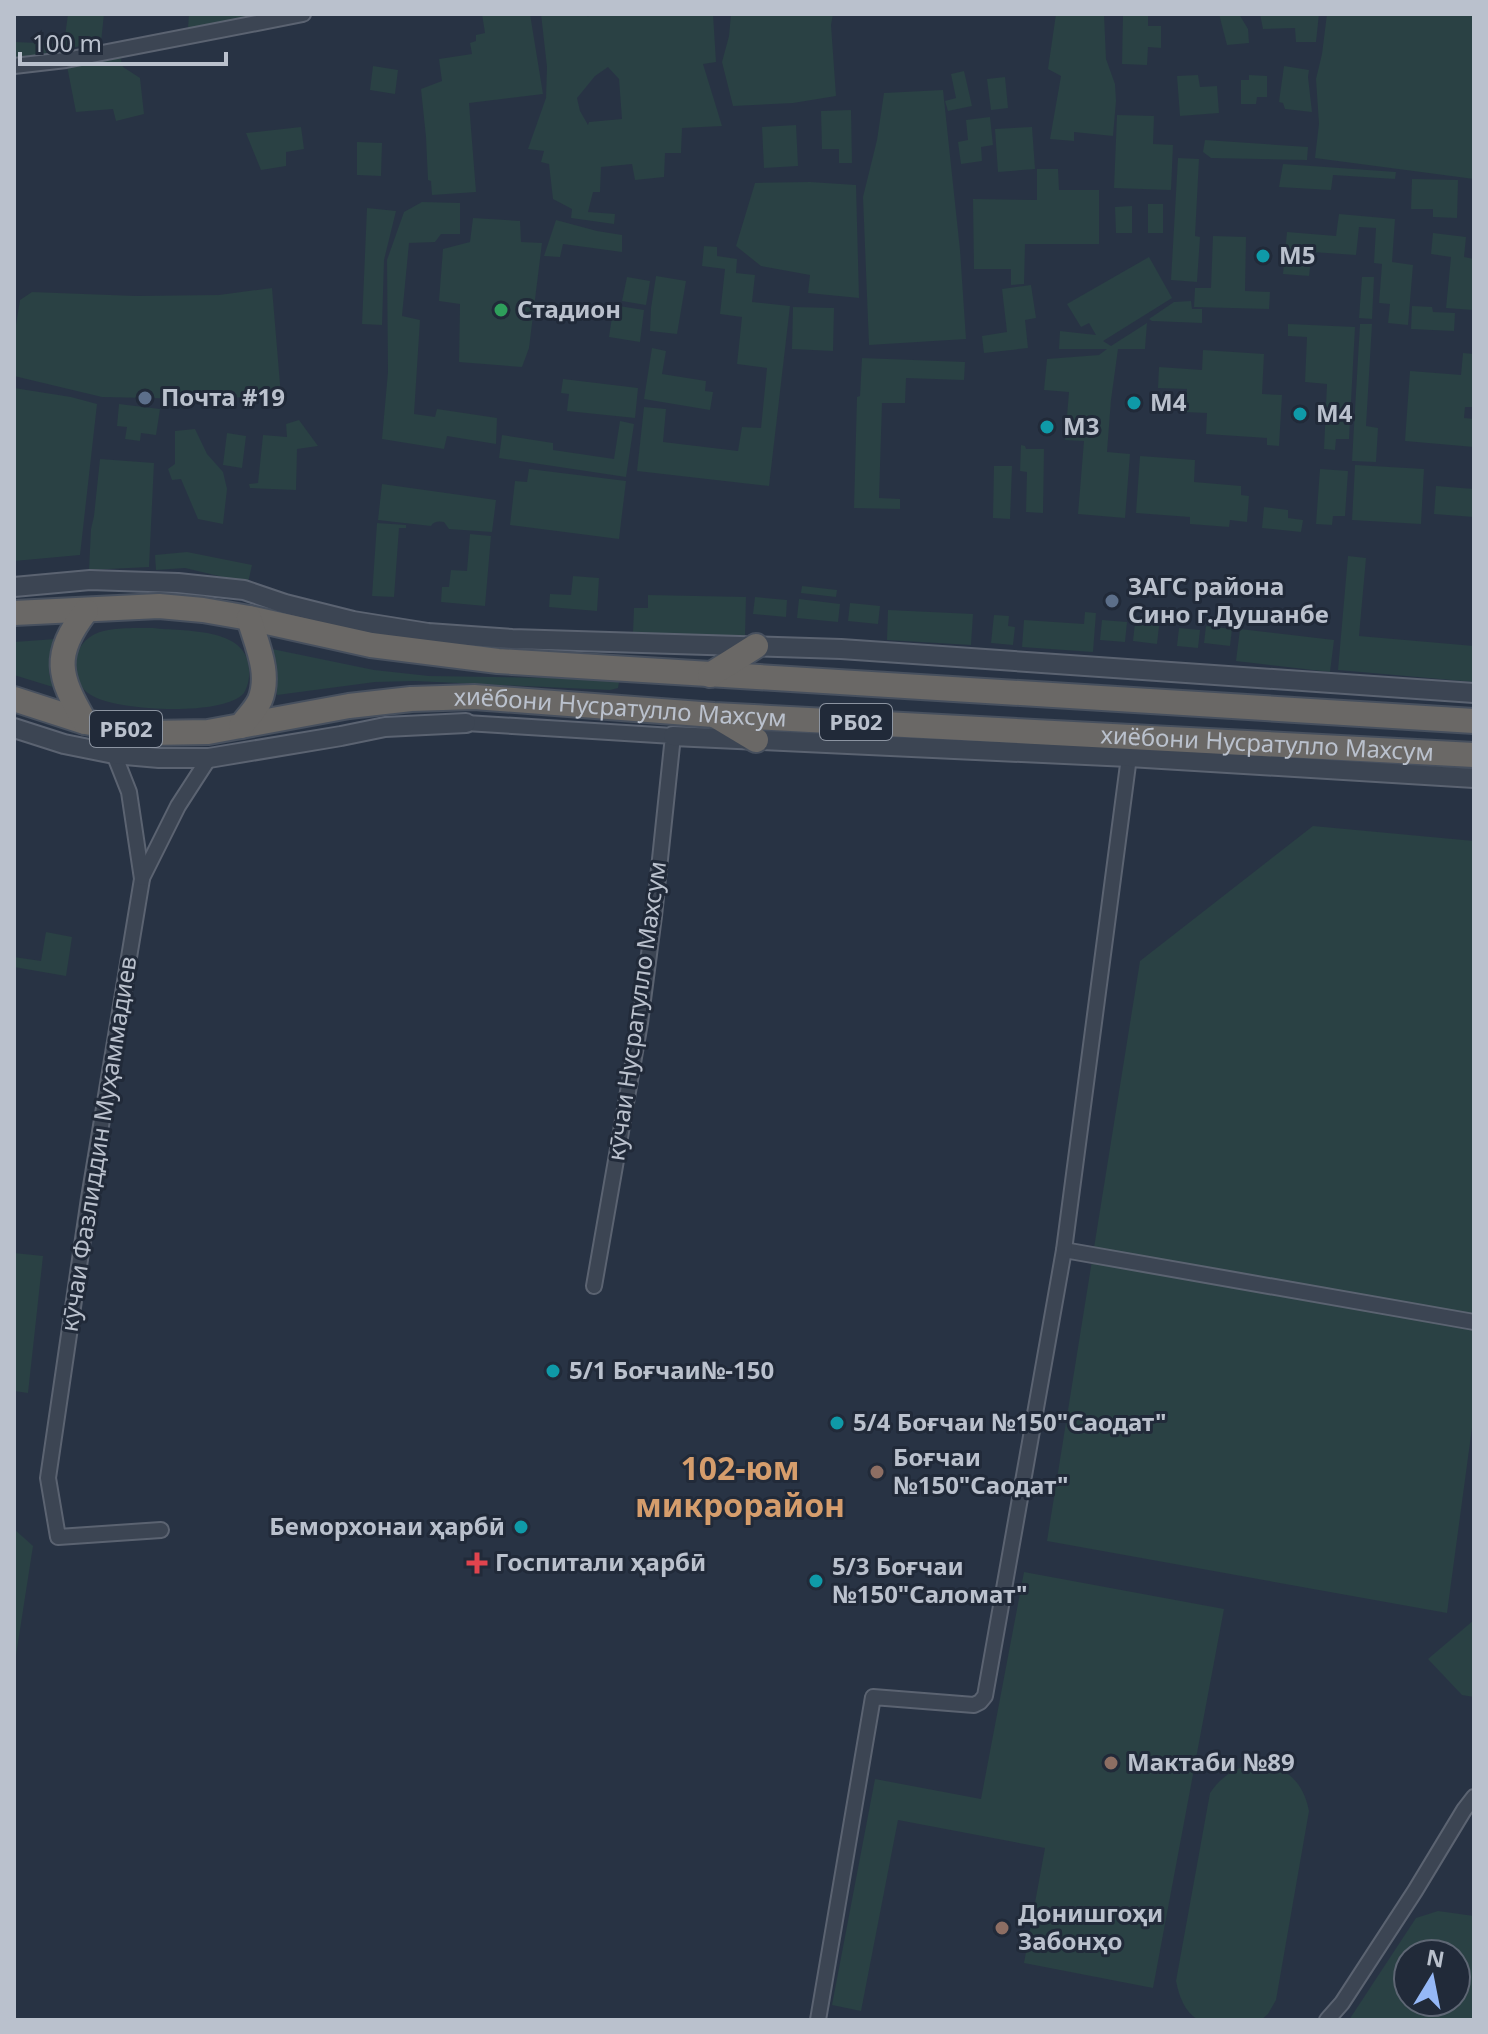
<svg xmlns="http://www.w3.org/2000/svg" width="1488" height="2034" font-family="'Noto Sans',sans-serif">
<rect width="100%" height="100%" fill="#283344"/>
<g fill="#2a4144" fill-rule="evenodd">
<polygon points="68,14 104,14 101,42 14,59 14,42 64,44"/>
<polygon points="189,14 262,14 188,28"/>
<polygon points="482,14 530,14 543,94 469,103 476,192 432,195 431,181 428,180 426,137 421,89 442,81 439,59 472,54 470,43 476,41 476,35 485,33"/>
<path d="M541 14H587L588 17 589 14H713L716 62 703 64 722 126 682 128 681 153H665L664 177 635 180 632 164 601 167 600 192H593L588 212 615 214 614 224 571 218 572 209 553 199 549 164 541 162 544 151 528 149 546 98 547 67ZM608 67 619 79 622 119 589 122 588 125 580 111 577 98 595 76Z"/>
<polygon points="731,14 833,14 831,25 836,96 793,103 733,106 722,62 729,36"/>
<polygon points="1056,14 1104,14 1106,59 1115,84 1116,101 1113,136 1074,132 1074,141 1050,139 1061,76 1048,69"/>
<polygon points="1123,14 1148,14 1148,26 1161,26 1161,48 1148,47 1147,65 1122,64"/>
<polygon points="1219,14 1239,14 1248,29 1249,43 1227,45"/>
<polygon points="1260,14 1319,14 1316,42 1296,42 1295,28 1263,29"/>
<polygon points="1327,14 1474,14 1474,179 1315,158 1319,124 1316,79 1322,54"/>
<polygon points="119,53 123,67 140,78 144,114 116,121 113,109 76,112 67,66"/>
<polygon points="373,66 398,70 395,94 370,90"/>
<polygon points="1284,66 1309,70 1308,77 1312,112 1285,109 1283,103 1279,102"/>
<polygon points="964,71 972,106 948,111 945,101 956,98 951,74"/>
<polygon points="1198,75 1200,87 1217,86 1219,113 1180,116 1177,76"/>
<polygon points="1249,75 1267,76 1267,97 1257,97 1256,104 1241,104 1241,80 1249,80"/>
<polygon points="1005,77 1008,108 991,110 987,79"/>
<polygon points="943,90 960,250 966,339 869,345 863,197 877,140 884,93"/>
<polygon points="851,110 852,163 839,163 839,149 822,149 821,111"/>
<polygon points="1117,115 1154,116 1153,144 1173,145 1171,190 1114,188"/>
<polygon points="990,117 993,145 981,147 982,161 961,164 958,142 968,140 966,120"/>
<polygon points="796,125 798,166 764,168 762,127"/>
<polygon points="301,127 304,149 286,152 286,166 261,170 246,133"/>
<polygon points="1032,127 1035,169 998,172 995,129"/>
<polygon points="1205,140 1308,147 1307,160 1211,158 1203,152"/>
<polygon points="357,142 382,143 381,176 357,175"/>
<polygon points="1178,158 1199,159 1195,236 1200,237 1197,282 1171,280"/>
<polygon points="1283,164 1396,172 1395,179 1333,175 1331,190 1279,187"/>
<polygon points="1037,169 1058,169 1059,190 1099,190 1099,244 1025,244 1024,284 1011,285 1011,269 974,269 973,199 1037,200"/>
<polygon points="1412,179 1458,180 1457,218 1433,217 1433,209 1411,209"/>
<polygon points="810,182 856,185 859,298 808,293 810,275 761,266 736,246 755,183"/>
<polygon points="422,202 460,203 460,234 441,234 435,242 409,243 402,316 420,320 414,414 435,417 437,409 497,418 496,444 447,436 444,449 382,439 388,372 387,260 404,212"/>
<rect x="1148" y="204" width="15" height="29"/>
<polygon points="1132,206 1132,233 1116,233 1115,207"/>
<polygon points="367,208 396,211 384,260 382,325 362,324"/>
<polygon points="1339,214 1395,219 1392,262 1413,265 1408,325 1388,323 1390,304 1379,303 1382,264 1374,263 1376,228 1359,227 1356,255 1312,252 1309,276 1283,274 1287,232 1336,236"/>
<polygon points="473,218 520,221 521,242 542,243 529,348 522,367 459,362 460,304 439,301 443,249 470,242"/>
<polygon points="556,220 597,231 622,235 622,252 563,244 560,257 544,256"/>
<polygon points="1433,233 1466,237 1464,257 1474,259 1474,310 1446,308 1451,257 1431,254"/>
<polygon points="1213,236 1246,237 1245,291 1270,292 1269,309 1194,307 1195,288 1211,288"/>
<polygon points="704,246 717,247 717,256 737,259 736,273 755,275 752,302 790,306 769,486 637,471 644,407 666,409 663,442 738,451 742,427 761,428 767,368 737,364 742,317 720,314 725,269 702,266"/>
<polygon points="1149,257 1172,298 1103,341 1111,346 1147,323 1145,349 1118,349 1111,400 1107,452 1130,454 1125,518 1078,514 1084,441 1065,440 1069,392 1044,390 1047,359 1099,355 1107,349 1059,349 1060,331 1096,335 1089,323 1081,327 1067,304"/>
<polygon points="656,276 686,281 677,334 650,331 651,308"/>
<polygon points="627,277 650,281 646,305 622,301"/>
<polygon points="1362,277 1374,277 1372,319 1359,318"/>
<polygon points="1031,285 1036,318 1025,320 1028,348 984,353 982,336 1007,332 1002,289"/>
<polygon points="272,288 281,396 195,399 102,397 14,376 14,337 20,300 32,292 136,296 219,295"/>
<polygon points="1191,301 1192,309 1202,309 1202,323 1152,321 1149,319 1174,302"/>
<polygon points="619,306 644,310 640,342 609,337 613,310 618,311"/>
<polygon points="1412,306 1432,307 1433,312 1455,313 1454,331 1411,329"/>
<polygon points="793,307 834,308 833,351 792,349"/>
<polygon points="1288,324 1355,327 1349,439 1336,439 1335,450 1324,449 1327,384 1305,382 1307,337 1288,336"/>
<polygon points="1360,324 1372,324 1366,426 1378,428 1376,462 1352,461"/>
<polygon points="652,348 666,351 662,374 706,381 705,391 713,392 710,410 644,399"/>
<polygon points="1203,350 1264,354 1262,394 1282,395 1279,446 1267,445 1267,438 1206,434 1207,413 1185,412 1187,389 1158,388 1159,367 1202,370"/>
<polygon points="1463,353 1474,354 1472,407 1465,407 1464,418 1474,419 1474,447 1405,441 1410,371 1461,375"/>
<polygon points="862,358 965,362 964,380 906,378 905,403 882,403 879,498 900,499 900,509 854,508 857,397 860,396"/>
<polygon points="563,379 638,388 635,418 567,411 569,394 561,393"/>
<polygon points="14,388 71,397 97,404 80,555 14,561"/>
<polygon points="119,404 160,409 156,435 141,433 140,441 125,439 127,427 117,426"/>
<polygon points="299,420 318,446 297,449 296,490 250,488 249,484 258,483 263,435 287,437 286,424"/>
<polygon points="620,421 634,424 626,477 499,458 502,435 553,443 553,450 614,459"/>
<polygon points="195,429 207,454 223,472 227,489 223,524 198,519 181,479 172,480 168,469 175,464 175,431"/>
<polygon points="227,433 246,436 242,468 223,465"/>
<polygon points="1021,445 1025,446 1026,449 1044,449 1043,513 1026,512 1027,472 1020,471"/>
<polygon points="1140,456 1195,460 1194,482 1241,486 1241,495 1249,496 1247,522 1230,520 1229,527 1190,524 1190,517 1136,513"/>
<polygon points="100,459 154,463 149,567 89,570 91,529 94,516"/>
<polygon points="1355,465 1424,469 1421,524 1352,520"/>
<polygon points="994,466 1012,466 1010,519 993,518"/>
<polygon points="529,469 626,481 619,539 510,525 515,481 527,482"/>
<polygon points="1320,469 1348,471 1345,516 1333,516 1332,525 1316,524"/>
<path d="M382 484 496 500 492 532 449 529 444 522C439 521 434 521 431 526L378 520Z"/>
<polygon points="1436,486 1474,489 1474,517 1434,514"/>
<polygon points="1264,507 1288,510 1288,518 1303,520 1301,532 1262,528"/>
<polygon points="377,523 406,525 406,528 399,528 394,597 372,596"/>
<polygon points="470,534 491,536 485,606 441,602 442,587 449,587 451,570 467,571"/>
<polygon points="187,552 252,565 248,583 185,568 156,570 155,555"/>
<polygon points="1348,556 1366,558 1359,636 1474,646 1474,682 1338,670"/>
<polygon points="573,576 599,578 597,611 549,607 550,594 571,595"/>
<polygon points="802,586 837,590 836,597 801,593"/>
<polygon points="648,595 746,597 745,636 633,633 634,608 648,608"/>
<polygon points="755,597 787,600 786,617 753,614"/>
<polygon points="799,599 840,604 838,622 797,618"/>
<polygon points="850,603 880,606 878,624 848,621"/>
<polygon points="888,610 973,614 971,645 887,640"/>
<polygon points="1085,612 1096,613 1093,652 1022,647 1024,620 1084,624"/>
<polygon points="994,615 1009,616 1008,626 1015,627 1013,645 991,643"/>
<polygon points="1102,620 1127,622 1125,642 1100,640"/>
<polygon points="1135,623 1159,626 1157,644 1133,641"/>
<polygon points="1206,626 1232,629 1230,646 1204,643"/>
<path d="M153 628C183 632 247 626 249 669 250 677 248 686 244 693 224 717 115 711 91 695 68 681 70 648 93 635 106 627 137 628 153 628Z"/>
<polygon points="1179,628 1200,630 1198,648 1177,646"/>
<polygon points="1240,629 1334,640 1330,672 1236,661"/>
<polygon points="56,639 49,673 53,687 14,675 14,642"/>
<polygon points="272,649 374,670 429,676 612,679 619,682 618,688 610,690 415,681 375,682 277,695 277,665"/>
<polygon points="1313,826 1474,841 1474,1413 1447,1613 1047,1541 1140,961"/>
<polygon points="46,932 72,937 66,976 14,967 14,957 41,961"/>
<polygon points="14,1253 43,1256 28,1393 14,1391"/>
<polygon points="14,1529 33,1546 14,1668"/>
<polygon points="1024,1572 1224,1609 1153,1988 1024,1963 1045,1848 898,1820 861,2011 832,2005 875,1779 981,1799"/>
<polygon points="1474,1620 1474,1697 1462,1695 1428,1659"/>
<path d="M1249 1764C1283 1765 1302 1777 1309 1811L1276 2000 1268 2014 1261 2020H1198C1184 2011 1179 1996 1176 1981L1210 1793C1220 1778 1232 1770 1249 1764Z"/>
<path d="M1438 1911 1474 1916V2020H1349L1416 1918ZM1408 1954H1456V2002H1408Z"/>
</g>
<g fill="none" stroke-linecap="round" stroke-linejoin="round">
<g stroke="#5b6371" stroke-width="18">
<g id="minor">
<polyline points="14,66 66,60 303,14"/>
<polyline points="466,723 673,736 654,916 640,1023 594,1286"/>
<polyline points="114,754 129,792 142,879 89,1198 48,1478 58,1537 161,1530"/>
<polyline points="142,878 178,806 209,758"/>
<polyline points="1064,1250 1474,1322"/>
<polyline points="818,2020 873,1697 974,1705 980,1702 985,1696 1064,1250 1129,757"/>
<polyline points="1327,2020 1342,2003 1415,1891 1464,1810 1474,1797"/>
</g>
</g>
<g stroke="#5b6371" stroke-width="22">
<g id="tertiary">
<polyline points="14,587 90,580 178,583 244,590 285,604 353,621 428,633 512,639 841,649 1474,693"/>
<polyline points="14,728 64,744 114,754 159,758 209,758 341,736 385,727 466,723"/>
<polyline points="673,736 1129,757 1474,778"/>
</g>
</g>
<g stroke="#47505e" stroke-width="28">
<g id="trunk">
<polyline points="14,613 159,606 203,610 249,618 371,645 498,661 1474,721"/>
<polyline points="710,675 756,646"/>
<path id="s1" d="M14 699 85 722 149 733 208 732 349 706 411 699 474 697 714 715 1474 755"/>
<polyline points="716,716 756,740"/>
<path d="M85 722C58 676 52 655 86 611"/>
<path d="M241 726C247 718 256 709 260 700 271 673 256 643 249 618"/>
</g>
</g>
<use href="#minor" stroke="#3c4553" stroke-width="14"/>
<use href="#tertiary" stroke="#3c4553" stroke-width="18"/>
<use href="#trunk" stroke="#6a6866" stroke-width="24"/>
</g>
<g fill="#0f9aa8" stroke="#212a39" stroke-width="3">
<circle cx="1263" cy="256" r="8"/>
<circle cx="1134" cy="403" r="8"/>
<circle cx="1300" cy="414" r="8"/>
<circle cx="1047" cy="427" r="8"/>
<circle cx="553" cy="1371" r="8"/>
<circle cx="837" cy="1423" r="8"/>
<circle cx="521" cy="1527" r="8"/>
<circle cx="816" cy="1581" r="8"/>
</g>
<circle fill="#2e9e5b" stroke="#212a39" stroke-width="3" cx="501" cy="310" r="8"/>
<g fill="#5c6f8a" stroke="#212a39" stroke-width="3">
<circle cx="145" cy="398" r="8"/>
<circle cx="1112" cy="601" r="8"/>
</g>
<g fill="#8d6e63" stroke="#212a39" stroke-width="3">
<circle cx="877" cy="1472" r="8"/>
<circle cx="1111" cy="1763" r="8"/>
<circle cx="1002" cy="1928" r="8"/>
</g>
<path fill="#e0444e" stroke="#212a39" stroke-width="3" d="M473 1551h8v8h8v8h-8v8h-8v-8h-8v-8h8z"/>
<g text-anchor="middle" stroke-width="6" stroke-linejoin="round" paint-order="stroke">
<g fill="#212a39" stroke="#8c94a1" stroke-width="2">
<rect x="820" y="704" width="72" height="36" rx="6"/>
<rect x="90" y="711" width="72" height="36" rx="6"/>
</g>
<g font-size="22" font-weight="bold" fill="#bac1cd">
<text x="856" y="730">РБ02</text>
<text x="126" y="737">РБ02</text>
</g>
<g font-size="24" font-weight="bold" fill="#bac1cd" stroke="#212a39" text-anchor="start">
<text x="1279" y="264">М5</text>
<text x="517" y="318">Стадион</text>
<text x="161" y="406">Почта #19</text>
<text x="1150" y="411">M4</text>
<text x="1316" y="422">М4</text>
<text x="1063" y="435">M3</text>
<text x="1128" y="595">ЗАГС района<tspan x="1128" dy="28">Сино г.Душанбе</tspan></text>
<text x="569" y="1379">5/1 Боғчаи№-150</text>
<text x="853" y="1431">5/4 Боғчаи №150"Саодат"</text>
<text x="893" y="1466">Боғчаи<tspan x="893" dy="28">№150"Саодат"</tspan></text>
<text x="505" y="1535" text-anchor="end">Беморхонаи ҳарбӣ</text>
<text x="495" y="1571">Госпитали ҳарбӣ</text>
<text x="832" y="1575">5/3 Боғчаи<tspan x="832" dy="28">№150"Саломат"</tspan></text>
<text x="1127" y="1771">Мактаби №89</text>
<text x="1018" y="1922">Донишгоҳи<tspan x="1018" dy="28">Забонҳо</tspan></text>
</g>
<g font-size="24" fill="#bac1cd" stroke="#212a39">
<text dy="8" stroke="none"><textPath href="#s1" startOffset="614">хиёбони Нусратулло Махсум</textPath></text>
<text dy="8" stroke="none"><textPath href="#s1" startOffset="1262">хиёбони Нусратулло Махсум</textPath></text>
<text transform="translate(637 1011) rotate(-82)" y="8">кӯчаи Нусратулло Махсум</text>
<text transform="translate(99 1144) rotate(-81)" y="8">кӯчаи Фазлиддин Муҳаммадиев</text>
</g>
<g font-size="32" font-weight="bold" fill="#d59d6c" stroke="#212a39">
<text x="740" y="1480">102-юм<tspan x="740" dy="37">микрорайон</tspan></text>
</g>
</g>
<rect width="1488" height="2034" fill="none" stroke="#bac1cd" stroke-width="32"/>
<g transform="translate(1432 1978) rotate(10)"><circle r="38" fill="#212a39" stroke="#5e6674" stroke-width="2"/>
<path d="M0-6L14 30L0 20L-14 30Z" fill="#95b8f7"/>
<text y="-12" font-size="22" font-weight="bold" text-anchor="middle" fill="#bac1cd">N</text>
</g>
<path d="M20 52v12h206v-12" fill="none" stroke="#bac1cd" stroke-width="4"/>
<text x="32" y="52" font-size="24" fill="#bac1cd" stroke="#212a39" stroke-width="6" paint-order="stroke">100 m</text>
</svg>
